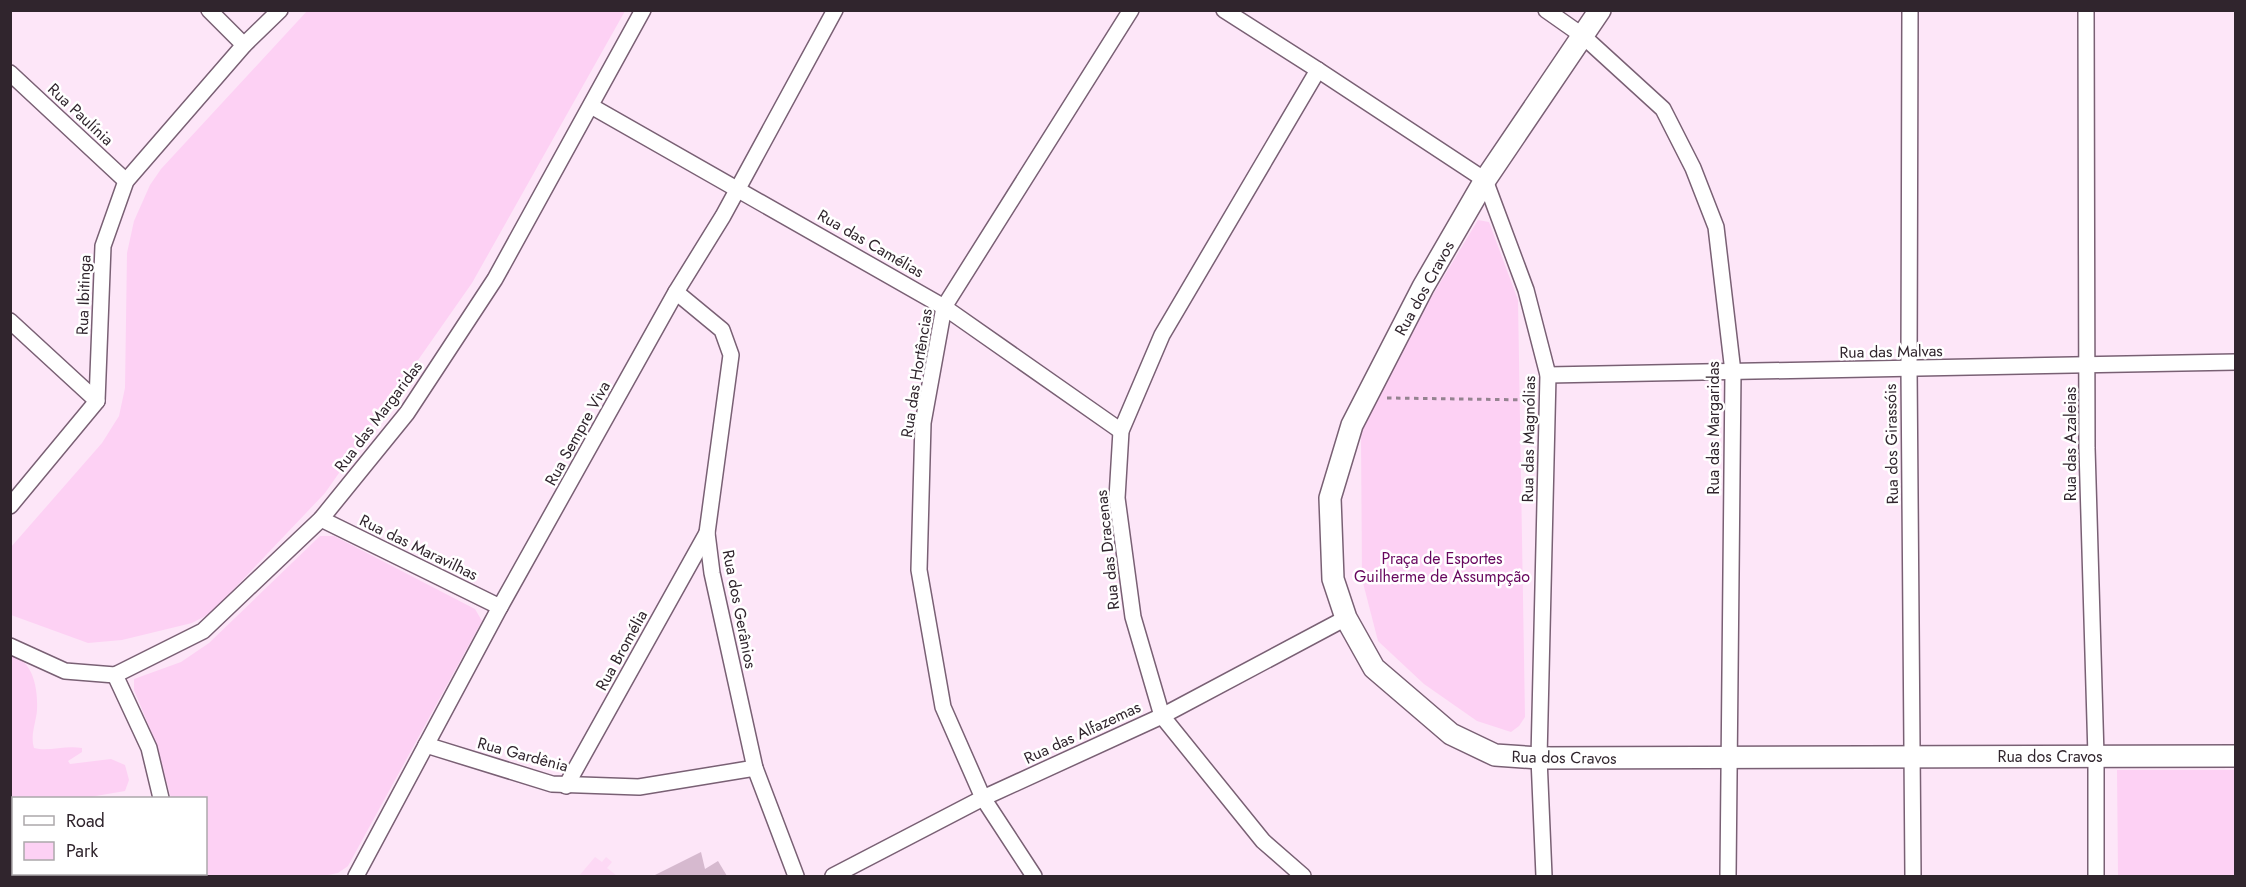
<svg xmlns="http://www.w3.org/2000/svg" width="2246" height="887" font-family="Jost,sans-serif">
<rect width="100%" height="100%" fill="#fde6f8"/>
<polygon fill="#fdd9f5" points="595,857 602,862 606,857 612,862 607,868 617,876 579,876"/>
<g fill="#fdd1f4">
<polygon points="308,10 625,11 472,283 325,493 211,613 192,623 122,640 88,643 11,615 11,547 102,443 119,416 125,388 127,253 134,221 150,185 161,169"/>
<polygon points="1478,220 1489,222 1518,300 1525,717 1519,726 1511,732 1477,721 1424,684 1378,641 1362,579 1361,435 1382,379"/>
<polygon points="320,536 334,536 475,609 482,621 348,866 338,873 323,876 192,876 191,874 206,874 206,798 171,798 155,741 134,690 134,679 181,662 209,643"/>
<path d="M10 655C34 660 38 690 37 710 36 723 30 735 34 748 48 752 65 745 82 748V752L68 761 70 764 111 759 125 765 129 780 125 791 84 798H14V874H96V876H11Z"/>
<polygon points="2117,770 2235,770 2235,876 2118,876"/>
</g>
<polygon fill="#d6b9cf" points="701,852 705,869 718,861 727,876 653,876"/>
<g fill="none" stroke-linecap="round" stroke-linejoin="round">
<g stroke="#796074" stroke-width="18">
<g id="street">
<polyline points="209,10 244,45"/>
<polyline points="1224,10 1318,70 1485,180 1526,290 1548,375 1539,758 1544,876"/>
<polyline points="1546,10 1583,36 1663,109 1693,168 1716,227 1733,372 1728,876"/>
<polyline points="1910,10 1909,368 1913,876"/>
<polyline points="2086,10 2087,448 2096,756 2096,876"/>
<polyline points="10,73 126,181"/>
<polyline points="591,106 944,307 1121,431"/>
<polyline points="676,292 722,330 731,355 707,533 712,573 755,768 796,876"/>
<polyline points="10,321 97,401"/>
<polyline points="1548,375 2236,362"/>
<polyline points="10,506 97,401 103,246 126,181 244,45 280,10"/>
<polyline points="321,519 500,607"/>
<polyline points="10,646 65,671 115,675 203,631 321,519 407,413 495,279 643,10"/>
<polyline points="115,675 149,748 161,798"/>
<polyline points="426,745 552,784 639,787 755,768"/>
<polyline points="566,786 707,533"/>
<polyline points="178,874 179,876"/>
<polyline points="356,876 500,607 676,292 723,216 835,10"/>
<polyline points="833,876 983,798 1162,716 1346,618"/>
<polyline points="1034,876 983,798 943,707 919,570 923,423 944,307 1131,10"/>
<polyline points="1303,876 1263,841 1162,716 1133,617 1117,498 1121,431 1162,335 1318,70"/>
</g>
</g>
<g stroke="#796074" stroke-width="24">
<polyline id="secondary" points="1600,10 1485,180 1423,287 1352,425 1330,498 1333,579 1346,618 1374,668 1451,734 1495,755 1539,758 2236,756"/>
</g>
<polyline stroke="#948390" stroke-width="3" stroke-dasharray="4.5 4.5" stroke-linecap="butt" points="1387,398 1534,400"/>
<use href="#street" stroke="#fff" stroke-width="15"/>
<use href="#secondary" stroke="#fff" stroke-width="21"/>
</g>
<g text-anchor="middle" stroke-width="5" stroke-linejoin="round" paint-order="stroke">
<g font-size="16" fill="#30252d" stroke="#fff">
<text transform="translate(81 114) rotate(43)" y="6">Rua Paulínia</text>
<text transform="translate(871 243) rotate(30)" y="6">Rua das Camélias</text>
<text transform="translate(1424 288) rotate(-61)" y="6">Rua dos Cravos</text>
<text transform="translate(83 295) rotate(-88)" y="6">Rua Ibitinga</text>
<text transform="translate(1891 351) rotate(-1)" y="6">Rua das Malvas</text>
<text transform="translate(916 373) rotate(-81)" y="6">Rua das Hortências</text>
<text transform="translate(378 416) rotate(-53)" y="6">Rua das Margaridas</text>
<text transform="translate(1713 428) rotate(-90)" y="6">Rua das Margaridas</text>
<text transform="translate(577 433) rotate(-61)" y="6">Rua Sempre Viva</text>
<text transform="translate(1528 439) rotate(-89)" y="6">Rua das Magnólias</text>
<text transform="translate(1891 444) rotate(-91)" y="6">Rua dos Girassóis</text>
<text transform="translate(2070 444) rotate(-90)" y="6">Rua das Azaleias</text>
<text transform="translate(419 547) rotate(26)" y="6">Rua das Maravilhas</text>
<text transform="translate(1107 550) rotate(-96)" y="6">Rua das Dracenas</text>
<text transform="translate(740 609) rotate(79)" y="6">Rua dos Gerânios</text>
<text transform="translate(621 650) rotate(-61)" y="6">Rua Bromélia</text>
<text transform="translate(1082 732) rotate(-25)" y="6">Rua das Alfazemas</text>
<text transform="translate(523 754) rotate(15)" y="6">Rua Gardênia</text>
<text x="2050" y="762">Rua dos Cravos</text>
<text transform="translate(1564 757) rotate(1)" y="6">Rua dos Cravos</text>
</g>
<g font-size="16" fill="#66055d" stroke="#fff">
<text x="1442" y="564">Praça de Esportes<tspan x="1442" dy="18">Guilherme de Assumpção</tspan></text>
</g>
</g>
<rect width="2246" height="887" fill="none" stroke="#30252d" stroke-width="24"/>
<rect x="12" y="797" width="195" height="78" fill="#ffffff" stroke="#aca8ab" stroke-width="1.5"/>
<rect x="24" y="816" width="30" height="9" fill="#ffffff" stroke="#aca8ab" stroke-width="1.5"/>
<text x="66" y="827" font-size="18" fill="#30252d">Road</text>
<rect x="24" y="842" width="30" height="18" fill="#fdd1f4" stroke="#aca8ab" stroke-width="1.5"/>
<text x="66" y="857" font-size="18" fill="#30252d">Park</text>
</svg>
